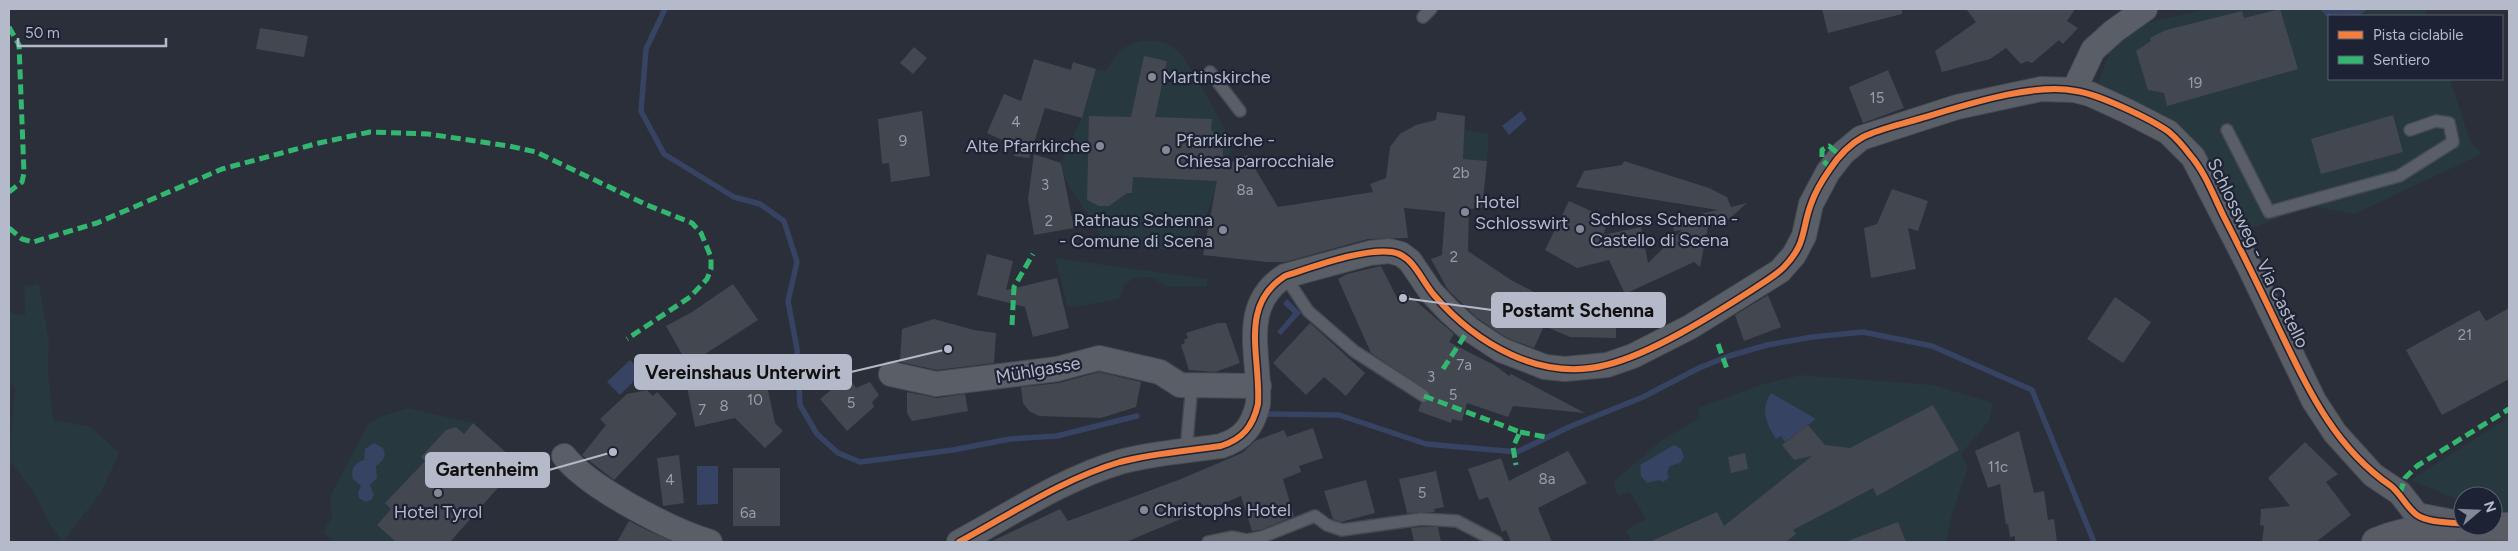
<svg xmlns="http://www.w3.org/2000/svg" width="2518" height="551" font-family="Figtree,sans-serif">
<rect width="100%" height="100%" fill="#2a2f39"/>
<g fill="#27383f">
<polygon points="2206,9 2425,9 2428,16 2329,16 2329,79 2450,79 2470,141 2482,154 2354,214 2312,206 2244,231 2206,155 2172,125 2098,83 2114,41 2150,22"/>
<path d="M1141 41H1158L1169 44 1181 54 1200 83 1232 143C1231 157 1222 173 1217 186 1210 207 1200 237 1179 248 1162 255 1120 241 1102 237 1092 217 1068 191 1063 171 1059 153 1077 133 1082 117 1088 101 1092 85 1096 69L1106 71C1115 54 1122 46 1141 41Z"/>
<polygon points="1464,130 1489,134 1487,161 1463,159"/>
<polygon points="1055,258 1207,279 1207,286 1167,287 1151,277 1135,278 1125,284 1119,299 1068,308"/>
<polygon points="39,284 49,341 48,373 53,420 91,427 119,453 102,491 63,542 48,521 35,494 9,460 15,388 9,382 9,310 13,314 25,315 24,286"/>
<polygon points="1801,375 1934,385 1993,403 1989,421 1961,454 1968,467 1950,522 1946,542 1731,542 1717,512 1649,542 1632,542 1626,530 1646,519 1630,492 1618,496 1613,482 1662,440 1700,418 1698,408 1760,385"/>
<polygon points="408,408 473,423 464,434 456,427 446,430 421,457 425,461 386,503 391,509 377,525 396,542 334,542 323,532 332,517 330,497 368,424 380,417"/>
<polygon points="2509,417 2509,516 2493,512 2493,496 2463,496 2463,502 2411,480"/>
</g>
<g fill="#374362">
<polygon points="2320,9 2368,9 2358,16 2343,14 2326,16"/>
<polygon points="1521,111 1527,119 1509,135 1502,126"/>
<polygon points="1287,299 1301,313 1281,335 1277,332 1293,313 1283,304"/>
<polygon points="630,360 642,373 620,395 607,382"/>
<path d="M1771 393 1816 419 1785 442 1781 436 1776 439C1766 423 1760 410 1771 393Z"/>
<path d="M374 443 383 448C387 456 383 461 376 466L377 478 370 485 374 495 371 500 366 502 359 498 358 493 361 486 353 479C350 469 355 462 364 460L365 449Z"/>
<polygon points="1674,445 1681,449 1684,457 1680,463 1670,466 1667,472 1669,478 1663,482 1659,480 1647,483 1641,476 1640,465"/>
<polygon points="697,466 718,466 718,504 697,505"/>
</g>
<g fill="none" stroke-linecap="round" stroke-linejoin="round">
<g stroke="#374362" stroke-width="5.5">
<polyline points="665,9 646,49 641,111 664,154 734,197 760,204 784,221 797,262 788,301 797,349 800,405 817,434 838,453 860,462 953,450 1010,439 1057,436 1137,416"/>
<polyline points="1268,414 1339,415 1426,444 1517,452 1569,427 1643,397 1699,368 1729,356 1767,345 1812,337 1863,332 1932,346 2032,390 2094,542"/>
</g>
</g>
<g fill="#434750">
<polygon points="1822,9 1902,9 1902,14 1828,33"/>
<polygon points="1966,9 2075,9 2067,21 2078,28 2063,44 2059,40 2032,63 2027,61 2021,64 2006,48 1990,59 1942,72 1935,51 1976,22"/>
<polygon points="2280,9 2298,69 2167,106 2164,93 2148,90 2136,51 2151,41 2150,38 2166,30 2242,11 2244,18"/>
<polygon points="260,28 308,36 304,57 256,49"/>
<polygon points="914,47 927,58 913,74 900,63"/>
<polygon points="1144,56 1167,61 1155,117 1212,119 1211,130 1222,140 1224,166 1247,155 1278,207 1373,192 1370,184 1386,178 1390,147 1400,134 1416,125 1436,120 1437,112 1465,116 1463,159 1487,161 1482,208 1469,209 1468,251 1511,280 1573,312 1616,312 1616,338 1570,337 1544,326 1534,348 1507,338 1477,318 1448,290 1431,259 1442,255 1445,212 1404,208 1408,238 1368,239 1285,262 1267,262 1203,255 1217,181 1133,177 1132,193 1127,193 1109,206 1099,206 1087,200 1089,116 1131,117"/>
<polygon points="1034,59 1071,70 1073,62 1096,69 1082,118 1045,108 1029,158 1014,156 1015,146 987,133 1004,94 1021,101"/>
<polygon points="1888,70 1904,108 1863,123 1849,87"/>
<polygon points="922,111 930,176 891,182 889,163 882,164 878,119"/>
<polygon points="2393,115 2403,152 2321,174 2311,139"/>
<polygon points="1034,154 1061,163 1074,228 1034,235 1028,199"/>
<polygon points="1624,161 1709,188 1727,197 1731,207 1747,203 1722,225 1708,227 1700,267 1694,262 1625,294 1609,260 1577,268 1545,250 1569,201 1609,219 1603,235 1641,227 1648,263 1682,230 1674,231 1672,220 1718,210 1576,187 1584,171 1622,165"/>
<polygon points="1892,189 1928,201 1918,231 1908,228 1916,269 1871,278 1864,228 1877,224"/>
<polygon points="987,254 1013,261 1006,290 1057,278 1069,328 1033,337 1025,307 977,295"/>
<polygon points="1381,266 1397,298 1403,290 1454,334 1449,342 1496,366 1509,376 1511,374 1585,413 1513,406 1508,417 1467,403 1462,421 1452,419 1451,423 1418,411 1421,403 1430,400 1430,392 1371,353 1338,279 1347,274"/>
<polygon points="733,284 758,320 688,365 666,326 692,312"/>
<polygon points="1768,295 1781,327 1744,341 1735,315"/>
<polygon points="2115,297 2151,322 2123,363 2087,339"/>
<polygon points="2509,308 2509,379 2442,415 2406,350 2479,310 2486,321"/>
<polygon points="934,319 974,330 996,333 994,363 937,370 900,362 902,329"/>
<polygon points="1218,323 1226,323 1240,363 1215,372 1189,370 1181,345 1185,343 1184,340 1188,338 1186,333"/>
<polygon points="1310,323 1365,373 1346,396 1324,377 1306,395 1273,363"/>
<polygon points="763,367 775,423 783,431 765,448 735,418 695,427 686,382"/>
<polygon points="1099,372 1141,382 1136,407 1101,418 1039,416 1029,411 1023,403 1021,387 1059,383"/>
<polygon points="848,376 856,388 870,382 879,395 872,402 874,407 847,431 820,399"/>
<polygon points="647,390 653,396 657,392 677,414 614,480 582,455 606,425 600,419 627,394"/>
<polygon points="907,392 937,398 965,394 968,411 912,421 907,413"/>
<polygon points="1933,405 1959,450 1877,496 1873,488 1793,530 1796,534 1786,542 1649,542 1717,512 1724,526 1812,456 1794,460 1782,445 1808,425 1825,445 1850,448"/>
<polygon points="473,423 519,464 450,542 396,542 377,525 391,509 385,503 425,461 421,457 446,430 456,427 464,434"/>
<polygon points="1313,428 1323,458 1299,466 1301,472 1283,479 1294,516 1260,530 1252,531 1241,496 1196,515 1195,513 1126,542 990,542 1060,509 1068,521 1181,479 1242,453 1255,441 1284,430 1287,437"/>
<polygon points="2019,431 2034,493 2044,491 2048,520 2054,519 2057,542 2015,542 2015,536 2010,537 2008,524 2006,525 2000,484 1988,488 1975,451"/>
<polygon points="2305,442 2338,474 2326,482 2351,515 2316,542 2262,542 2264,526 2260,525 2261,509 2290,506 2268,478"/>
<polygon points="1568,451 1587,483 1538,508 1552,542 1511,542 1506,530 1502,532 1488,497 1479,500 1468,469 1501,458 1509,481"/>
<polygon points="1745,453 1748,469 1731,473 1728,457"/>
<polygon points="679,455 684,503 663,506 657,458"/>
<rect x="733" y="468" width="47" height="58"/>
<polygon points="1436,471 1444,507 1434,509 1435,512 1407,513 1399,479"/>
<polygon points="1366,480 1375,513 1341,522 1333,519 1324,491"/>
<polygon points="629,521 647,530 673,542 617,542"/>
<polygon points="1898,522 1906,542 1849,542 1848,541"/>
<polygon points="1421,527 1438,527 1441,542 1414,542 1411,528"/>
</g>
<g fill="none" stroke-linecap="round" stroke-linejoin="round">
<g stroke="#464a52" stroke-width="14">
<g id="lane">
<polyline points="1423,17 1431,9"/>
<polyline points="1210,72 1240,111"/>
<polyline points="2227,130 2269,212 2399,176 2453,142 2449,123 2436,121 2410,130"/>
<polyline points="1285,276 1308,311 1354,351 1424,396"/>
<polyline points="1186,451 1191,395 1190,386"/>
<polyline points="1208,542 1232,537 1247,540 1262,537 1315,516 1327,525 1342,530 1421,519 1457,521 1497,542"/>
</g>
</g>
<g stroke="#464a52" stroke-width="26">
<g id="street">
<polyline points="2074,90 2093,50 2114,31 2145,9"/>
<polyline points="891,374 936,384 1057,369 1099,358 1160,372 1180,385 1259,386"/>
<path d="M564 456C589 488 671 530 710 542"/>
<path d="M959 542C1011 514 1063 479 1120 462 1153 453 1187 451 1221 446 1243 439 1253 426 1258 404 1261 357 1238 306 1285 276L1370 253 1389 251 1401 254 1410 261 1431 292 1449 311 1469 329 1501 350 1545 367 1565 369 1607 365 1633 356 1690 327 1780 271 1794 255 1804 236 1811 204 1828 172 1843 153 1861 138 1957 107 2041 89 2074 90 2090 94 2127 111 2168 132 2193 157 2249 266 2314 401 2335 433 2373 475 2400 493 2417 515 2453 522"/>
</g>
</g>
<g stroke="#464a52" stroke-width="30">
<path id="secondary" d="M2376 542C2418 524 2465 526 2509 527"/>
</g>
<use href="#lane" stroke="#5a5e67" stroke-width="11"/>
<use href="#street" stroke="#5a5e67" stroke-width="24"/>
<use href="#secondary" stroke="#595c65" stroke-width="28"/>
<g stroke="#33b770" stroke-width="5" stroke-dasharray="10 5" stroke-linecap="butt">
<polyline points="9,27 19,45 24,173 22,182 9,192"/>
<polyline points="1831,168 1822,160 1822,150 1829,146 1841,156"/>
<polyline points="9,228 22,239 33,242 97,223 222,169 319,143 370,132 428,134 509,146 536,152 647,205 692,223 701,233 711,257 711,269 707,279 690,297 627,339"/>
<polyline points="1012,325 1014,287 1033,254"/>
<polyline points="1718,344 1727,369"/>
<polyline points="1443,369 1469,329"/>
<polyline points="1424,396 1520,432 1513,447 1516,465"/>
<polyline points="1520,432 1546,437"/>
<polyline points="2400,493 2405,478 2417,466 2509,409"/>
</g>
<g stroke="#1d2334" stroke-width="9">
<path id="cycleway" d="M959 542C1011 514 1063 479 1120 462 1153 453 1187 451 1221 446 1243 439 1253 426 1258 404 1261 357 1238 306 1285 276 1313 267 1363 248 1392 252 1413 255 1421 280 1434 295 1476 344 1541 382 1606 365 1651 354 1713 315 1752 290 1762 283 1775 276 1784 267 1807 243 1801 231 1811 204 1815 192 1823 179 1830 169 1838 157 1850 144 1863 137 1879 129 1898 125 1915 120 1960 107 2031 82 2076 91 2098 94 2151 119 2169 132 2176 138 2184 147 2190 155 2205 172 2214 197 2224 217 2243 254 2261 291 2279 329 2308 389 2334 447 2391 486 2401 494 2407 508 2417 515 2429 523 2449 522 2463 524"/>
</g>
<use href="#cycleway" stroke="#f27e40" stroke-width="6"/>
</g>
<g fill="#848997" stroke="#1d2334" stroke-width="2">
<circle cx="1152" cy="77" r="5"/>
<circle cx="1100" cy="146" r="5"/>
<circle cx="1166" cy="150" r="5"/>
<circle cx="1465" cy="212" r="5"/>
<circle cx="1580" cy="229" r="5"/>
<circle cx="1223" cy="230" r="5"/>
<circle cx="438" cy="493" r="5"/>
<circle cx="1144" cy="510" r="5"/>
</g>
<g text-anchor="middle" stroke-width="4.5" stroke-linejoin="round" paint-order="stroke">
<g font-size="15" fill="#989dab">
<text x="2195" y="88">19</text>
<text x="1877" y="103">15</text>
<text x="1016" y="127">4</text>
<text x="903" y="146">9</text>
<text x="1461" y="178">2b</text>
<text x="1045" y="190">3</text>
<text x="1245" y="195">8a</text>
<text x="1049" y="226">2</text>
<text x="1454" y="262">2</text>
<text x="2465" y="340">21</text>
<text x="1464" y="370">7a</text>
<text x="1431" y="382">3</text>
<text x="1453" y="400">5</text>
<text x="755" y="405">10</text>
<text x="851" y="408">5</text>
<text x="724" y="411">8</text>
<text x="702" y="415">7</text>
<text x="1998" y="472">11c</text>
<text x="1547" y="484">8a</text>
<text x="670" y="485">4</text>
<text x="1422" y="498">5</text>
<text x="748" y="518">6a</text>
</g>
<g font-size="18" fill="#b4bac9" stroke="#1d2334" text-anchor="start">
<text x="1162" y="83">Martinskirche</text>
<text x="1176" y="146">Pfarrkirche -<tspan x="1176" dy="21">Chiesa parrocchiale</tspan></text>
<text x="1090" y="152" text-anchor="end">Alte Pfarrkirche</text>
<text x="1475" y="208">Hotel<tspan x="1475" dy="21">Schlosswirt</tspan></text>
<text x="1590" y="225">Schloss Schenna -<tspan x="1590" dy="21">Castello di Scena</tspan></text>
<text x="1213" y="226" text-anchor="end">Rathaus Schenna<tspan x="1213" dy="21">- Comune di Scena</tspan></text>
<text x="1154" y="516">Christophs Hotel</text>
<text x="438" y="518" text-anchor="middle">Hotel Tyrol</text>
</g>
<g font-size="18" fill="#b4bac9" stroke="#1d2334">
<text transform="translate(2258 253) rotate(64)" y="6">Schlossweg - Via Castello</text>
<text transform="translate(1038 370) rotate(-10)" y="6">Mühlgasse</text>
</g>
</g>
<path fill="none" stroke="#b4bac9" stroke-width="2" d="M1403 298L1492 310M948 349L851 372M613 452L549 470"/>
<g fill="#b4bac9" stroke="#1d2334" stroke-width="2">
<circle cx="1403" cy="298" r="5"/>
<circle cx="948" cy="349" r="5"/>
<circle cx="613" cy="452" r="5"/>
</g>
<g fill="#b4bac9" stroke="#b4bac9" stroke-width="2">
<rect x="1492" y="293" width="173" height="34" rx="5"/>
<rect x="635" y="355" width="216" height="34" rx="5"/>
<rect x="426" y="453" width="123" height="34" rx="5"/>
</g>
<g font-size="19" text-anchor="middle" font-weight="bold" fill="#111">
<text x="1578" y="317">Postamt Schenna</text>
<text x="743" y="379">Vereinshaus Unterwirt</text>
<text x="487" y="476">Gartenheim</text>
</g>
<rect width="2518" height="551" fill="none" stroke="#b4bac9" stroke-width="20"/>
<rect x="2328" y="15" width="175" height="65" fill="#1d2334" stroke="#595f70"/>
<rect x="2338" y="31" width="25" height="8" fill="#f27e40" stroke="#595f70"/>
<text x="2373" y="40" font-size="15" fill="#b4bac9">Pista ciclabile</text>
<rect x="2338" y="56" width="25" height="8" fill="#33b770" stroke="#595f70"/>
<text x="2373" y="65" font-size="15" fill="#b4bac9">Sentiero</text>
<g transform="translate(2478 511) rotate(71)"><circle r="24" fill="#1d2334" stroke="#595f70"/>
<path d="M0-4L9 19L0 12L-9 19Z" fill="#848997"/>
<text y="-8" font-size="14" font-weight="bold" text-anchor="middle" fill="#b4bac9">N</text>
</g>
<path d="M18 38v8h148v-8" fill="none" stroke="#b4bac9" stroke-width="2.5"/>
<text x="25" y="38" font-size="15" fill="#b4bac9" stroke="#1d2334" stroke-width="4" paint-order="stroke">50 m</text>
</svg>
